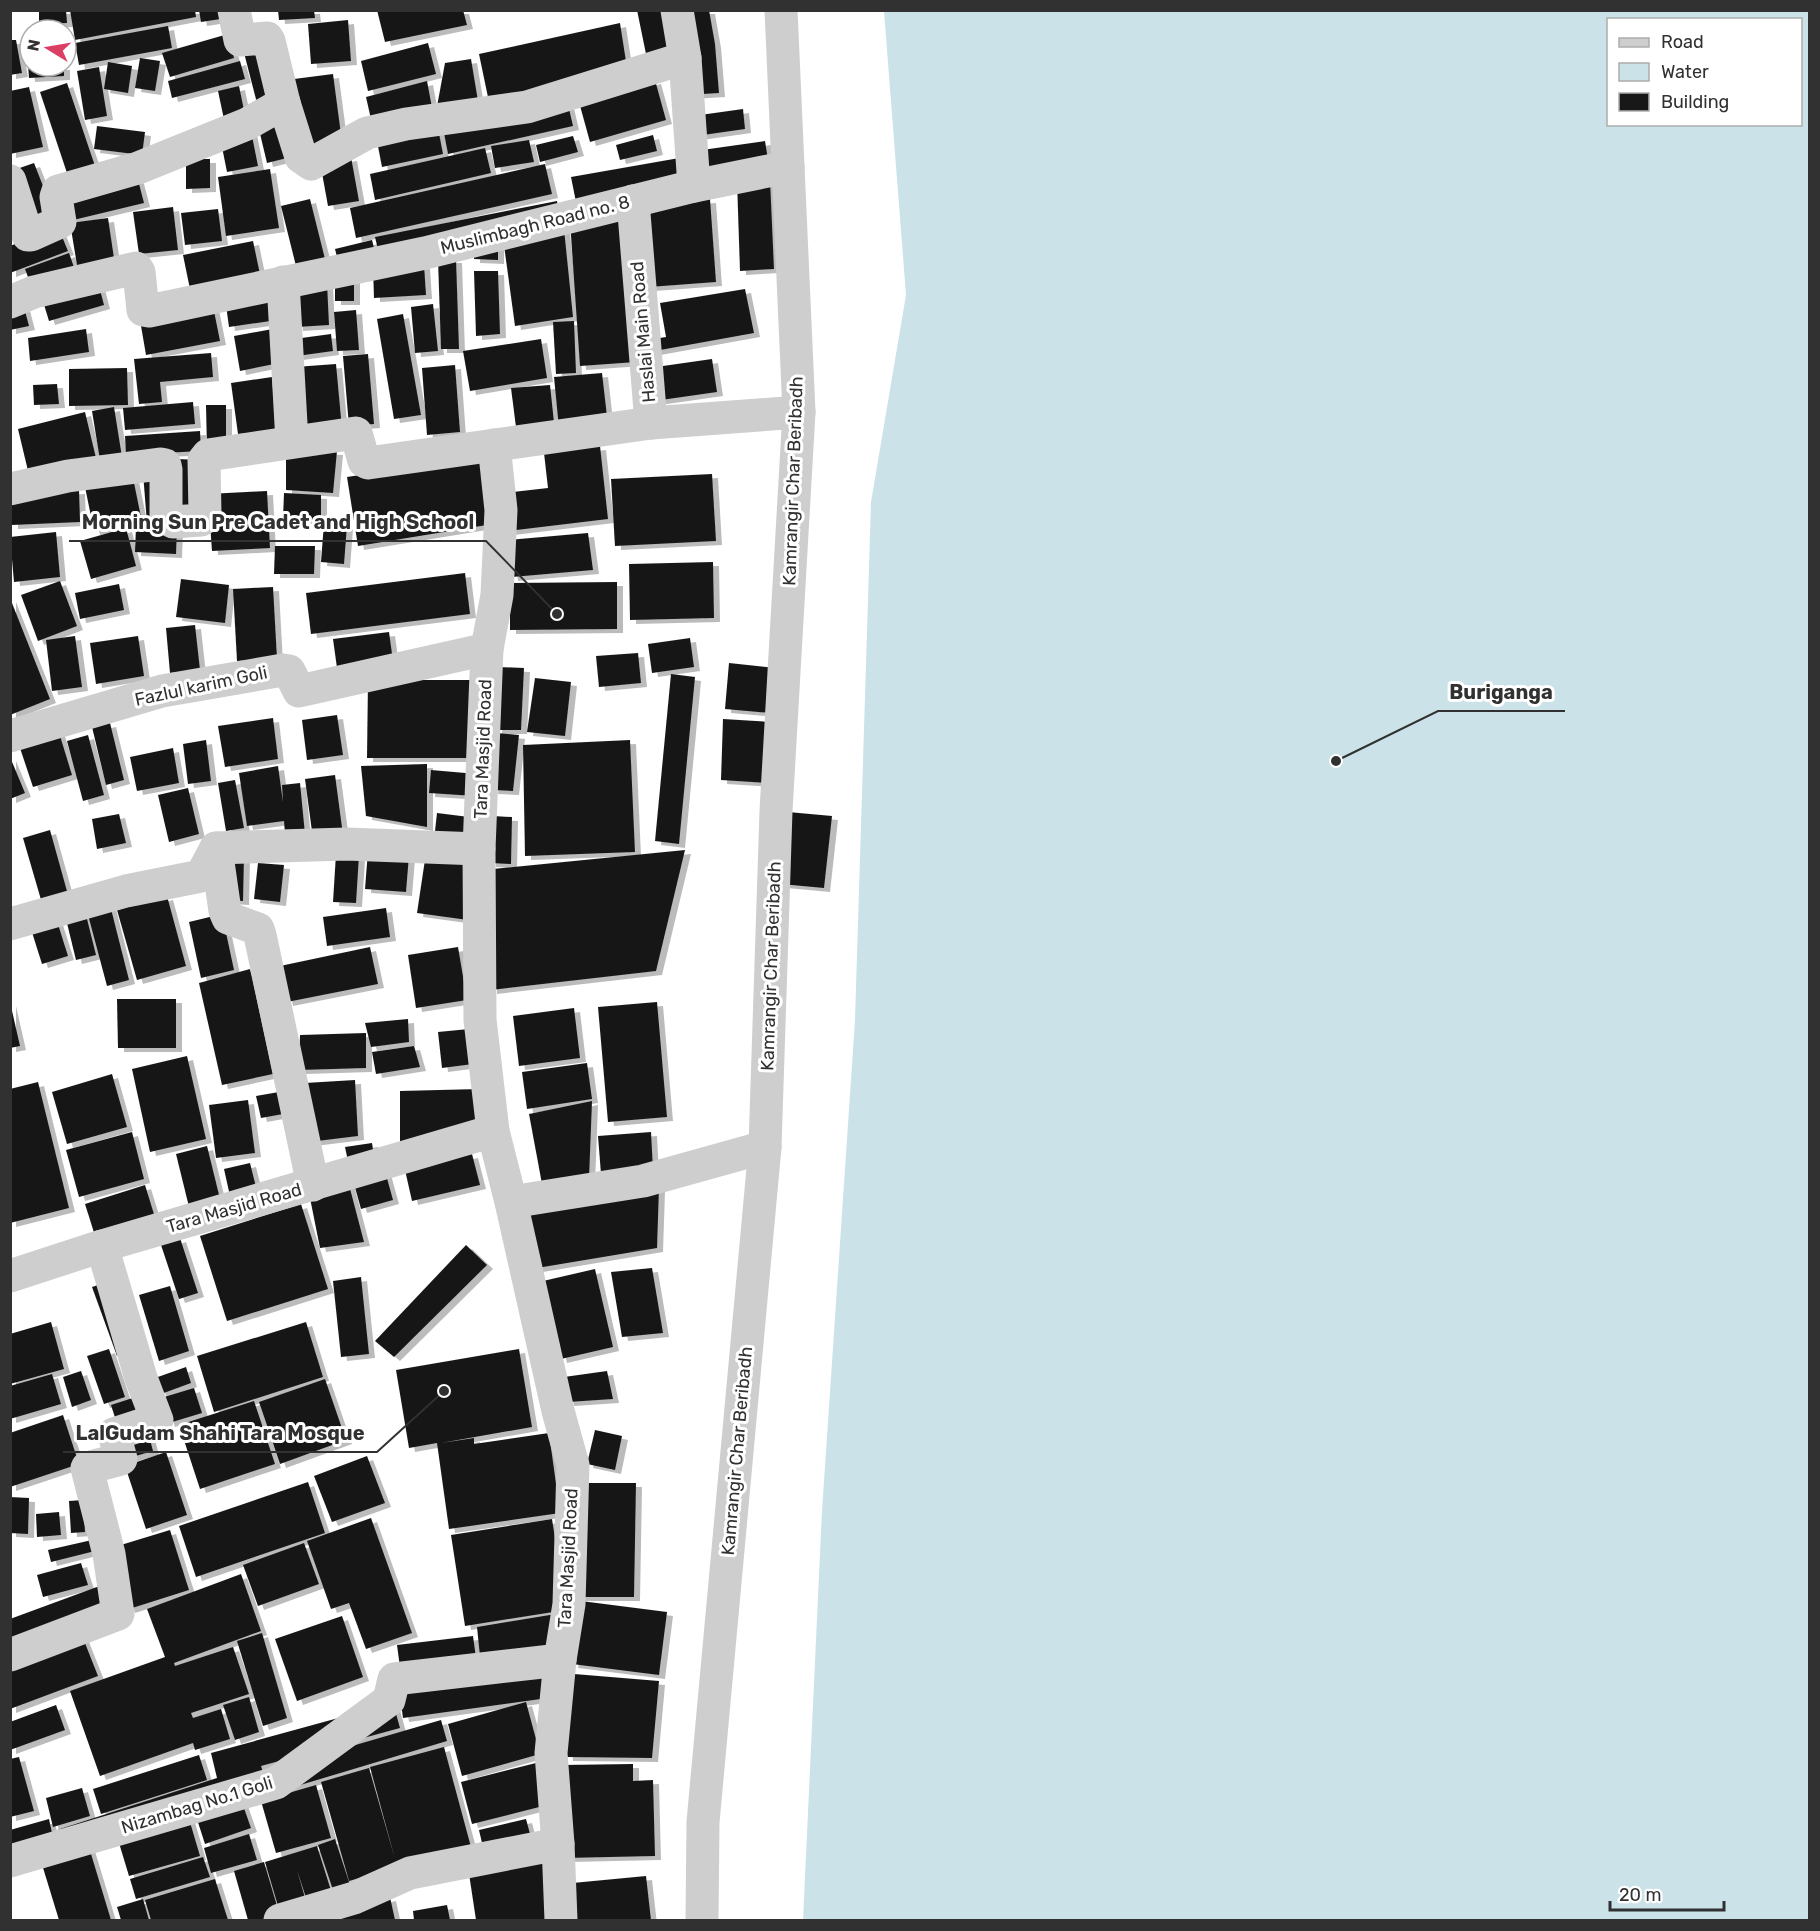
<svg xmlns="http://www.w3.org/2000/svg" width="1820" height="1931" font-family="Rubik,sans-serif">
<defs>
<filter id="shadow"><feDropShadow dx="6" dy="4" stdDeviation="0" flood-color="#0004"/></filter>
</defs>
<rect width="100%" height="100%" fill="#fff"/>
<path fill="#cbe2e9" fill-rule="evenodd" d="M884 11H1809V1920H803L822 1511 855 1020 871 502 906 295ZM1608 20H1800V124H1608Z"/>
<g fill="#181818" filter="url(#shadow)">
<polygon points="39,10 66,10 67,23 39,24"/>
<polygon points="70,10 195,10 196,17 75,40"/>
<polygon points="199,10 226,10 227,18 201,22"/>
<polygon points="278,10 314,10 315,18 279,20"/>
<polygon points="377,10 463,10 467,25 385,42"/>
<polygon points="637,10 668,10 677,50 646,54"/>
<polygon points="680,10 709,10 715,44 719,93 687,95"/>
<polygon points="348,20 351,61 311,64 308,24"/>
<polygon points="620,23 627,68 489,102 479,54"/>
<polygon points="168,26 172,48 79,65 75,43"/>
<polygon points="228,34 234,58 170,77 162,53"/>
<polygon points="30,38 30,66 64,66 64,76 29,78 26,39"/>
<polygon points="10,40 16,40 22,73 10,75"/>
<polygon points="261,40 275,98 257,103 242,45"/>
<polygon points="428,43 436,74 368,91 361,61"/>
<polygon points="140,58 160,61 155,91 135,88"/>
<polygon points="471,59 479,107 436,112 445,63"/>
<polygon points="240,61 245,79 172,98 168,81"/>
<polygon points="108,62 132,66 128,93 104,89"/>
<polygon points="99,67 107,116 85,120 77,71"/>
<polygon points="333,74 342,142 302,147 294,79"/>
<polygon points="655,80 666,120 590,142 579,102"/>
<polygon points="427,81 433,113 373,128 366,97"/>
<polygon points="67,83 96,169 69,179 40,92"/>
<polygon points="239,86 246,120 225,124 218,91"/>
<polygon points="29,87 43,147 10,154 10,91"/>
<polygon points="567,100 573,126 448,154 443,128"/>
<polygon points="743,109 745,129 696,136 693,116"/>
<polygon points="281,116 291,157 267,163 257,121"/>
<polygon points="437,123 443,154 382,167 376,136"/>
<polygon points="97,126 145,132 142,155 94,149"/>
<polygon points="251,131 258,166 227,172 220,137"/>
<polygon points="653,135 657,151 620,160 616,145"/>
<polygon points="573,136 578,152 540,162 536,145"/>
<polygon points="529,140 534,162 495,168 491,146"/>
<polygon points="765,141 769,166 699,176 695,151"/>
<polygon points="485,148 491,173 375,200 370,174"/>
<polygon points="351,157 359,201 328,206 320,162"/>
<polygon points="685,157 690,182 576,202 571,177"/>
<polygon points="186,159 210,159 210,188 186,189"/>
<polygon points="34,163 54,214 32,220 11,171"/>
<polygon points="545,164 552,194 356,238 350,208"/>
<polygon points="270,169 279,228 226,236 218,177"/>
<polygon points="137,176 144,203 65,222 59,195"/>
<polygon points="770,180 774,269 740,271 737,181"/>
<polygon points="310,199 325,259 296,266 281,206"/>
<polygon points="710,199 716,282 649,287 644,204"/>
<polygon points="557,201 560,217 379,254 375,237"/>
<polygon points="173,207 178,250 139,254 133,212"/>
<polygon points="218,209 222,241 185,245 181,213"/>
<polygon points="626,217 636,362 580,366 570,221"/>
<polygon points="108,218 115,265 78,271 70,223"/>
<polygon points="58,227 68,251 10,273 10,246"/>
<polygon points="564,229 573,317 515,326 503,238"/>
<polygon points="372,240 376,256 339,265 335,249"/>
<polygon points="253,241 261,279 191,294 183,255"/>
<polygon points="474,244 498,244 498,260 474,259"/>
<polygon points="69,253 76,273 32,288 25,269"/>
<polygon points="438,259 456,259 459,349 441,349"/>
<polygon points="424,265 426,295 374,298 373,268"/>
<polygon points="474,271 498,271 500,334 476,336"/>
<rect x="335" y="274" width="19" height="27"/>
<polygon points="98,282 104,305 49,321 42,298"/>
<polygon points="327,283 329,325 297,327 294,285"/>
<polygon points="745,289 754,333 649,352 647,340 666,337 660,303"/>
<polygon points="274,292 277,320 229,327 225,298"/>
<polygon points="433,304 438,351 415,353 411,307"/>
<polygon points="213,306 220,341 146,355 140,320"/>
<polygon points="24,307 29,326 10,330 10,310"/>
<polygon points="356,310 359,350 337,351 334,312"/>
<polygon points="403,314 421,415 394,419 377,319"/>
<polygon points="574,321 576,373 556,374 553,322"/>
<polygon points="278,328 284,362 240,371 234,336"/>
<polygon points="86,329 89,352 30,361 28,338"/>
<polygon points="331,334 333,351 297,356 294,339"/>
<polygon points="541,339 547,378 470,391 463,351"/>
<polygon points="211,353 213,377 160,382 162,402 139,404 134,359"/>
<polygon points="368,354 374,424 349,426 343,356"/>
<polygon points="712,359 717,392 654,401 649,368"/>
<polygon points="336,364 342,429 299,433 295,367"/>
<polygon points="455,365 460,432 427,435 422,368"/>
<polygon points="127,368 128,405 69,406 69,369"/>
<polygon points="602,373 608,425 559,428 554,377"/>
<polygon points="272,377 276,432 238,434 231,383"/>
<polygon points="57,384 59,404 34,405 33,385"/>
<polygon points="550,385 555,432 517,435 511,388"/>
<polygon points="193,402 195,424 125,430 123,408"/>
<polygon points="206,405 226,405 226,449 207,450"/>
<polygon points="114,407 122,457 100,460 92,411"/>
<polygon points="85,412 96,458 29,475 18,429"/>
<polygon points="200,431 201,451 126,455 125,436"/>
<polygon points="600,446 608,519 508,531 504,493 548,488 544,453"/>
<polygon points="286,449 337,451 333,493 286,490"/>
<polygon points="482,456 493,524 358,546 347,477"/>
<polygon points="177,459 201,460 198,513 174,512"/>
<polygon points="159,471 164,521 147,523 143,473"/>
<polygon points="132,473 142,522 94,531 84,482"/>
<polygon points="712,474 716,541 615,546 611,479"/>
<polygon points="79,490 80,522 12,525 11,494"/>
<polygon points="267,491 270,548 212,551 208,494"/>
<polygon points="284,493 321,495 321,520 283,519"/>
<polygon points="324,523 347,525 344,564 321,562"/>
<polygon points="136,526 177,527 176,554 135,552"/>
<polygon points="126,528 136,566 91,579 80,541"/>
<polygon points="56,532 60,577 14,582 10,537"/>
<polygon points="588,533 593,570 512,577 508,540"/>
<polygon points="275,546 315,546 314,574 274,574"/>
<polygon points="713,562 714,618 630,620 629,564"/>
<polygon points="465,573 470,614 311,634 306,593"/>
<polygon points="181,579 229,585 225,623 176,617"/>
<polygon points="60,581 77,626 38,641 21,595"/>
<polygon points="617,582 617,629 510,630 510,583"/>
<polygon points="119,584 124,610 80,619 75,593"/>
<polygon points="273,587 277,659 237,661 233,589"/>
<polygon points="10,598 50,699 10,715"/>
<polygon points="195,625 200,670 170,673 166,628"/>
<polygon points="389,632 393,661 337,668 333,639"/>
<polygon points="75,636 82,687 52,691 46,640"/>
<polygon points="138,636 144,676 96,684 90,643"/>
<polygon points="690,638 694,667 652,673 648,644"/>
<polygon points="638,653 641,683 599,687 596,656"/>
<polygon points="729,663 775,668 771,713 725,709"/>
<polygon points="499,667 524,668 521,730 496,730"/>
<polygon points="671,674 695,677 679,844 655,841"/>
<polygon points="535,678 571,682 565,736 527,732"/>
<polygon points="368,680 480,680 480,758 367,758"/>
<polygon points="337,715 343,755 307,760 302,720"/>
<polygon points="273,718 278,759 225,767 218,726"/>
<polygon points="723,719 770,722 768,783 721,780"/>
<polygon points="110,723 124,780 106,785 92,727"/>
<polygon points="57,726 72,775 33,787 17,739"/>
<polygon points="497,733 519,735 513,791 492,790"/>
<polygon points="88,735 104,795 83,801 67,741"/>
<polygon points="206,740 211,781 188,784 183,744"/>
<polygon points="630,740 635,852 525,856 523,745"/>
<polygon points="173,748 179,783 137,791 130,757"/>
<polygon points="10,757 25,793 10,799"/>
<polygon points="427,764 427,827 366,816 361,766"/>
<polygon points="278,766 283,802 282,785 300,783 305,834 285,834 284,821 247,826 239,773"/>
<polygon points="431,770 477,774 475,796 429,793"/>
<polygon points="335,775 343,835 313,839 305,779"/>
<polygon points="235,780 244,828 226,831 218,783"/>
<polygon points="188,788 199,834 169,842 158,795"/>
<polygon points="788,812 832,816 824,888 781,884"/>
<polygon points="437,813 477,818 473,844 434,840"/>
<polygon points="119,814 126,843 97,849 92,819"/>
<polygon points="492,816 512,817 511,864 490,863"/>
<polygon points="50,830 70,902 44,910 23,838"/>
<polygon points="685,850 656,971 491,990 493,869"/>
<polygon points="368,851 409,855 406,892 365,889"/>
<polygon points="426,853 476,860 468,920 417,913"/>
<polygon points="230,854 244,855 243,901 228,900"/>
<polygon points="336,854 359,855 356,903 333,902"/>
<polygon points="258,863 284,865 280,902 254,899"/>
<polygon points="167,896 186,966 137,980 117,910"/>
<polygon points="110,905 129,980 107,986 87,911"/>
<polygon points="386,908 390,937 327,946 323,917"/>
<polygon points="85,911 96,955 76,960 65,915"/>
<polygon points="222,914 234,970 201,978 189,922"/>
<polygon points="56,918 68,956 42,964 30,926"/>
<polygon points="370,947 378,984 287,1002 280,966"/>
<polygon points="458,947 467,1000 416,1008 408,955"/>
<polygon points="250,969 273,1074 222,1085 199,983"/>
<polygon points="117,999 176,999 176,1048 118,1048"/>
<polygon points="10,1002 20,1046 10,1048"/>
<polygon points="657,1002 667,1117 608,1122 598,1007"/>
<polygon points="574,1008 580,1058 519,1066 513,1016"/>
<polygon points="408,1019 409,1042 371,1047 365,1023"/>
<polygon points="469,1029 473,1064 442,1068 438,1032"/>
<polygon points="366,1033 366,1068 299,1070 300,1035"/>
<polygon points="414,1046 420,1067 376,1074 372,1052"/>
<polygon points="187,1056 206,1139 150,1152 132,1069"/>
<polygon points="587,1063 592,1099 527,1109 522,1072"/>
<polygon points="112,1074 127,1127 67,1144 52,1092"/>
<polygon points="355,1080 358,1136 309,1142 305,1083"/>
<polygon points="38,1082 69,1208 10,1223 10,1089"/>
<polygon points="479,1089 474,1132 400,1152 400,1091"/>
<polygon points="279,1092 283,1114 261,1118 256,1096"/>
<polygon points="248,1100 255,1153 216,1158 209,1105"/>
<polygon points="592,1101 589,1179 542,1184 529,1114"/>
<polygon points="132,1132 144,1179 79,1197 66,1150"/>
<polygon points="651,1132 653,1170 601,1174 598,1136"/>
<polygon points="372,1143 375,1163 349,1166 345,1147"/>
<polygon points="207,1146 222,1207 191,1215 176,1154"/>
<polygon points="472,1154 480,1185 412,1201 405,1170"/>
<polygon points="250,1163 259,1199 232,1205 224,1169"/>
<polygon points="385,1171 393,1200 361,1209 353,1180"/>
<polygon points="348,1181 364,1242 320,1248 308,1188"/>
<polygon points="145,1185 157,1224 97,1242 85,1204"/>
<polygon points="659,1187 657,1248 537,1268 528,1206"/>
<polygon points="301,1204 328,1289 227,1321 200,1236"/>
<polygon points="180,1238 198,1293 179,1299 161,1245"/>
<polygon points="466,1245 487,1265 394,1357 375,1341"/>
<polygon points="652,1268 663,1333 622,1337 611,1272"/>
<polygon points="595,1269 613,1347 561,1359 543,1281"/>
<polygon points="361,1277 369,1354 341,1357 333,1281"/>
<polygon points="107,1282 132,1351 117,1356 92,1287"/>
<polygon points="170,1286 189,1351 159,1361 139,1295"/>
<polygon points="51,1322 64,1369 10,1384 10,1334"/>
<polygon points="306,1322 323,1377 214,1412 197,1356"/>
<polygon points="109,1349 125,1397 104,1404 87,1356"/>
<polygon points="519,1349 532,1427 441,1443 474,1438 474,1444 549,1433 560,1513 449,1529 437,1443 409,1448 396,1370"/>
<polygon points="186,1367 191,1383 161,1394 155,1378"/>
<polygon points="81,1371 91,1400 72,1407 63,1377"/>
<polygon points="607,1371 613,1399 568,1402 564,1377"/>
<polygon points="52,1374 61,1404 10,1419 10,1386"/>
<polygon points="325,1379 346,1440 280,1464 259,1402"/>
<polygon points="194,1388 202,1413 169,1423 161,1398"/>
<polygon points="142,1395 149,1418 118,1427 111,1405"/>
<polygon points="254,1401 275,1464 200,1489 179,1425"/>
<polygon points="63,1415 79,1464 10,1487 10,1433"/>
<polygon points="147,1428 153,1451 125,1459 119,1435"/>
<polygon points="595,1430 622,1436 615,1470 587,1464"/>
<polygon points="166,1452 187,1515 146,1529 125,1466"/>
<polygon points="367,1456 385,1503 332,1522 314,1476"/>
<polygon points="308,1482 325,1533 196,1577 179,1526"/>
<polygon points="577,1483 636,1483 634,1597 576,1597"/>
<polygon points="10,1497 29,1498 28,1534 10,1533"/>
<polygon points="83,1500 85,1532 71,1533 69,1501"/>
<polygon points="59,1512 61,1535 37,1537 36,1514"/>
<polygon points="371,1518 412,1633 366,1649 349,1603 331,1609 307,1541"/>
<polygon points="552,1519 566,1610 465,1626 451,1535"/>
<polygon points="170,1530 189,1590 129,1609 111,1548"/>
<polygon points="92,1540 95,1551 51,1562 48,1550"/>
<polygon points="304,1543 319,1584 258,1606 243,1565"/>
<polygon points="81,1563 88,1585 43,1597 37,1575"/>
<polygon points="241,1574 261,1631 174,1663 175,1666 233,1647 249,1694 191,1713 193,1718 221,1709 230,1739 195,1750 193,1743 100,1776 70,1691 165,1657 147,1609"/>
<polygon points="105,1584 116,1614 10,1652 10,1619"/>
<polygon points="581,1601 667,1612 659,1675 572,1664"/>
<polygon points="562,1613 555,1656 481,1666 477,1627"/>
<polygon points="342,1616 363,1677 297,1701 275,1639"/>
<polygon points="81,1633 98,1676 10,1709 10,1660"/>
<polygon points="262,1633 287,1718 263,1726 237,1641"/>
<polygon points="473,1636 477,1665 401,1675 397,1645"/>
<polygon points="544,1662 548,1698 403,1718 398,1682"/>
<polygon points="562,1673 659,1681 652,1758 567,1757"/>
<polygon points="249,1697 259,1732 235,1740 223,1705"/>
<polygon points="526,1702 540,1754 462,1776 448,1724"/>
<polygon points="393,1703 400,1728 261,1766 263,1772 441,1720 447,1741 247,1801 57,1830 217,1778 211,1753"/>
<polygon points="56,1705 65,1730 10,1750 10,1722"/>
<polygon points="444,1747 471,1847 349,1881 321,1782 369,1768 395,1859 370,1767"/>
<polygon points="199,1755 207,1780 101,1814 93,1789"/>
<polygon points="19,1757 34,1811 10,1817 10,1759"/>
<polygon points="540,1762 551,1804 472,1824 461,1782"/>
<polygon points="633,1764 633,1781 653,1780 655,1856 564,1858 562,1765"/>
<polygon points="316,1785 331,1838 276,1853 261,1801"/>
<polygon points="82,1788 90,1816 53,1827 46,1798"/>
<polygon points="239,1794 251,1828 205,1844 194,1810"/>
<polygon points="187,1812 200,1856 129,1876 116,1833"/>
<polygon points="49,1819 54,1842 10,1854 10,1830"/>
<polygon points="526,1819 533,1845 485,1856 479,1830"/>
<polygon points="249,1834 257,1860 211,1873 204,1848"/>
<polygon points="335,1839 353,1894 336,1899 318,1845"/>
<polygon points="88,1844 111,1920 59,1920 40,1858"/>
<polygon points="317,1846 334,1900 309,1907 297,1870 308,1908 281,1916 265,1862"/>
<polygon points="556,1850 558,1920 476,1920 468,1867"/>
<polygon points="203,1857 210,1877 136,1899 130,1879"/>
<polygon points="264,1862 280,1916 266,1920 248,1920 234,1871"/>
<polygon points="646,1876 651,1920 566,1920 562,1884"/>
<polygon points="215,1879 228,1920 151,1920 145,1900"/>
<polygon points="390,1897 395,1920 294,1920"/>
<polygon points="143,1899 149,1920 121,1920 117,1907"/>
<polygon points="447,1905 450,1920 414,1920 413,1911"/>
</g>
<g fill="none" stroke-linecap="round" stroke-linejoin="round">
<g stroke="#cecece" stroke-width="33">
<polyline points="234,10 240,40 267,38 269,41 284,103"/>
<polyline points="677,10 685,58 694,186"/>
<polyline points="10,181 26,231 28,235 31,235 60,222 56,197 58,191 138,168 247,124 284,103 301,157 311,164 367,133 406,124 527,107 685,58"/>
<polyline points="633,201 651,423"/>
<polyline points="283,282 292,442"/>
<polyline points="10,302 34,292 136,268 139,272 143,310 149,311 425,253 694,186 788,167"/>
<polyline points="10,489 68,476 160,464 165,465 166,470 166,518 173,522 201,520 204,518 205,514 204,460 208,455 356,433 364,461 368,463 651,423 799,412"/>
<polyline points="10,736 162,691 283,670 289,671 299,691 487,649"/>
<polyline points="216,848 225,911 228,918 258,929 260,935 313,1185"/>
<polyline points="10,924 126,891 201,876 216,848 347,844 479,849"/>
<polyline points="493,1131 480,1020 479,849 487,649 497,595 501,510 494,445"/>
<polyline points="511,1202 643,1181 765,1147"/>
<polyline points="10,1276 102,1246 493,1131 511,1202 558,1411 573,1465 569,1604 560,1660 551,1753 558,1844 561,1920"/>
<polyline points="10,1655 118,1614 109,1554 87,1468 121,1459 114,1434 157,1420 141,1378 102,1246"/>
<polyline points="10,1861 276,1783 389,1700 394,1679 560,1660"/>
<polyline points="280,1920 354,1898 410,1873 558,1844"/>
<polyline points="702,1920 703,1822 765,1147 776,811 799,412 781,10"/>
</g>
</g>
<g text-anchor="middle" stroke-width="6" stroke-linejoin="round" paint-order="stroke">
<g font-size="18" fill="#313131" stroke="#fff">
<text transform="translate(535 225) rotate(-14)" y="6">Muslimbagh Road no. 8</text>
<text transform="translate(643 332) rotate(-95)" y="6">Haslai Main Road</text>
<text transform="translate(793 481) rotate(-88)" y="6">Kamrangir Char Beribadh</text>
<text transform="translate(201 686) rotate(-12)" y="6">Fazlul karim Goli</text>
<text transform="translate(483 749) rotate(-88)" y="6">Tara Masjid Road</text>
<text transform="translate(771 966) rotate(-88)" y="6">Kamrangir Char Beribadh</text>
<text transform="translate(234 1208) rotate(-16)" y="6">Tara Masjid Road</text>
<text transform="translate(737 1451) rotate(-85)" y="6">Kamrangir Char Beribadh</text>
<text transform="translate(568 1558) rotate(-87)" y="6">Tara Masjid Road</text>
<text transform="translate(197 1805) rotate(-17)" y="6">Nizambag No.1 Goli</text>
</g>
</g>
<path fill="none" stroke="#313131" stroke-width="2" d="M557 614L486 541H69M1336 761L1438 711H1565M444 1391L377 1452H63"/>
<g fill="#313131" stroke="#fff" stroke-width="2">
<circle cx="557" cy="614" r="6"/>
<circle cx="1336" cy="761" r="6"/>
<circle cx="444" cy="1391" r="6"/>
</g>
<g font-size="20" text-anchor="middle" font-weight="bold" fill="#313131" stroke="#fff" stroke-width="6" stroke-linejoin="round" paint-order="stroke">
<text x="278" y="529">Morning Sun Pre Cadet and High School</text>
<text x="1501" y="699">Buriganga</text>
<text x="220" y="1440">LalGudam Shahi Tara Mosque</text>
</g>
<rect width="1820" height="1931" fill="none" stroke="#313131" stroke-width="24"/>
<rect x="1607" y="18" width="195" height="108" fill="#ffffff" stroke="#adadad" stroke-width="1.5"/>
<rect x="1619" y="38" width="30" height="9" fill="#cecece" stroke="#adadad" stroke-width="1.5"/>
<text x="1661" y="48" font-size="18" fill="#313131">Road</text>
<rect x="1619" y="63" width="30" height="18" fill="#cbe2e9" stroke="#adadad" stroke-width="1.5"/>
<text x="1661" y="78" font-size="18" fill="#313131">Water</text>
<rect x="1619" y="93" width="30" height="18" fill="#181818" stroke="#adadad" stroke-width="1.5"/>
<text x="1661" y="108" font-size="18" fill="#313131">Building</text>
<g transform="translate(48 48) rotate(281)"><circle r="28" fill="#ffffff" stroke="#adadad" stroke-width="1.5"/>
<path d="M0-4.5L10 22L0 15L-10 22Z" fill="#dc3f64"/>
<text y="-9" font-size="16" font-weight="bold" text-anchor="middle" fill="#313131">N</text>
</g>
<path d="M1610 1901v9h114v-9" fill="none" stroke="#313131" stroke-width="3"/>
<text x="1619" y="1901" font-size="18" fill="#313131" stroke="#ffffff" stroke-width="4.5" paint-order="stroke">20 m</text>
</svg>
